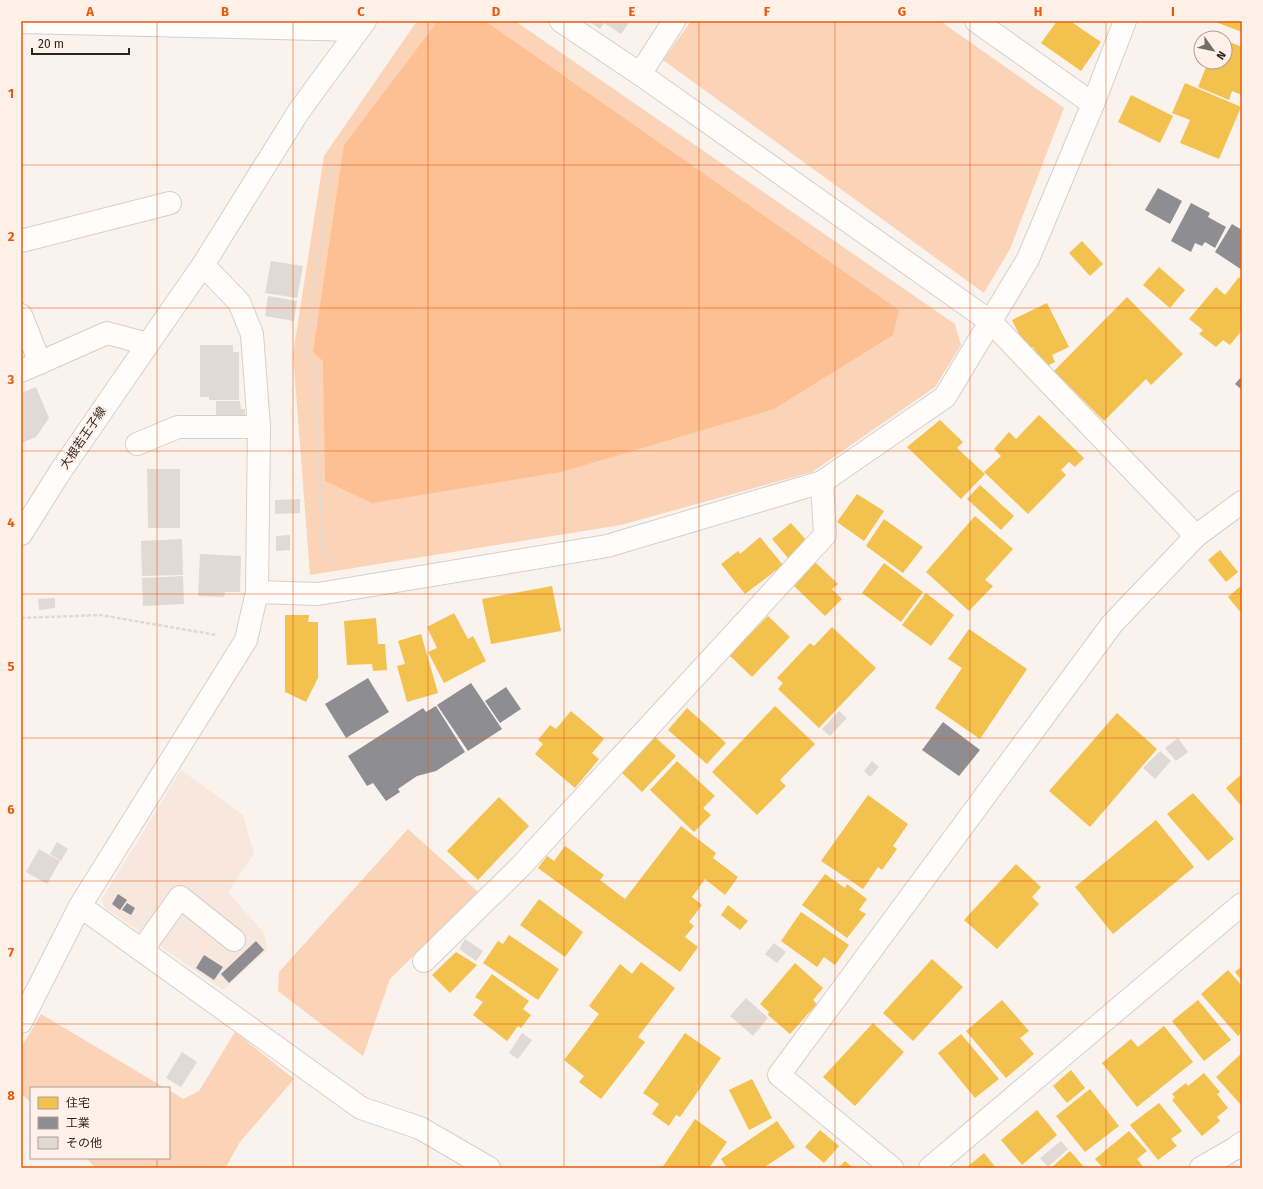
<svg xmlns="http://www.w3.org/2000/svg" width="1263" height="1189" font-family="'Fira Sans','Noto Sans JP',sans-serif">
<rect width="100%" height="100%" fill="#faf2ed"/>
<polygon fill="#f8e7dc" points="181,770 243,815 254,854 228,892 264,933 267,950 223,990 104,907 102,899"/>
<g fill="#fbd3b6">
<polygon points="417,21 515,21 955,324 961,345 935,387 812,472 621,525 310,575 293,354 324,156"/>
<polygon points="691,21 940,21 1064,108 1010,249 984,293 663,60"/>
<polygon points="408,829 478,892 390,979 363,1056 278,991 279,972"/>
<polygon points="41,1014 165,1088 31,1088 31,1103 21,1093 21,1048"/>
<polygon points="235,1032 294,1079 240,1142 227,1165 223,1168 96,1168 86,1158 169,1158 169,1090 183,1099 199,1091"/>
</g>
<polygon fill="#fdc092" points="438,21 485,21 899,310 893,335 774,409 561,472 372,503 325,481 323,361 313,352 344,145"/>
<g fill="#f2c14e">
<polygon points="1057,21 1070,21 1101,42 1081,71 1041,43"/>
<polygon points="1213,21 1242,21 1242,32"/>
<polygon points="1225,40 1242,47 1242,95 1232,91 1229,100 1198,87 1208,62 1225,62"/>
<polygon points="1185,83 1241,107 1219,159 1180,143 1190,120 1172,113"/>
<polygon points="1131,95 1173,116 1160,143 1118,122"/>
<polygon points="1082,241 1103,264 1090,276 1069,253"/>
<polygon points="1159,267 1185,290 1170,308 1143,285"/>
<polygon points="1239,277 1242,280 1242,330 1230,345 1223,340 1216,347 1199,334 1203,330 1189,319 1216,287 1225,295"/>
<polygon points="1127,297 1183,354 1151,385 1146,379 1104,421 1054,371"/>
<polygon points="1047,303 1069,347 1052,355 1055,362 1043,368 1033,347 1027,350 1012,320"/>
<polygon points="1039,415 1084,458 1075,467 1069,462 1061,470 1066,475 1028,514 984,472 1001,456 994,449 1009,432 1016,439"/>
<polygon points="940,420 963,442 957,448 985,474 961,499 907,447"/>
<polygon points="980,485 1014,516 1001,530 967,499"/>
<polygon points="857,494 884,511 864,541 837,522"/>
<polygon points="975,516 1013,549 985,580 993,586 969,611 926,572"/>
<polygon points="884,519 923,547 903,573 866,546"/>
<polygon points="791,523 807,541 788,558 772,539"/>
<polygon points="760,537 783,565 745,594 721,564 738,551 740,554"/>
<polygon points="1220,550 1238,572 1226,582 1208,560"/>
<polygon points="815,562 838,584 832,589 842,599 825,616 793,585"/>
<polygon points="884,563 923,592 901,622 862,593"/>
<polygon points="1242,585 1242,614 1228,597"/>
<polygon points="552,586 561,631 491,644 482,599"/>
<polygon points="926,593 954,615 931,646 902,625"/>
<polygon points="454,613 468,639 473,636 486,661 444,683 428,652 437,648 427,627"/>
<polygon points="285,615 309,615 308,622 318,622 318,678 306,702 285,692"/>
<polygon points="768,616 790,637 752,677 729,655"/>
<polygon points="376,618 378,644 385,644 387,670 373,671 372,664 347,665 344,621"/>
<polygon points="832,627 876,668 819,728 778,689 783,683 777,678 810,643 814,646"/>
<polygon points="969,629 1027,669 980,739 935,708 962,668 948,659"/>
<polygon points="421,634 438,693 407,702 397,666 405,664 398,641"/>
<polygon points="775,706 815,744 780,780 786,786 757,815 712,772"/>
<polygon points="687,708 726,743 707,764 668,730"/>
<polygon points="571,711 604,739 592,753 599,759 575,788 535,754 543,744 538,740 550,725 556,729"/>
<polygon points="1117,713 1157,749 1090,827 1049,791"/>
<polygon points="655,737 676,756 642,792 622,773"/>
<polygon points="677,761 715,796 703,808 711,815 694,832 650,790"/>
<polygon points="1242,774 1242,807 1226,788"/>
<polygon points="1193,793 1234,839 1208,861 1167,814"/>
<polygon points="868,795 908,824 893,846 897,849 882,870 878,867 863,889 821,861"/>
<polygon points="499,797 529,826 478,880 447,851"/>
<polygon points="1156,820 1194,867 1113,934 1075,887"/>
<polygon points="681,826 716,853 713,858 738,877 725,895 705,879 692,897 702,905 689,922 694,926 685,937 698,947 680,972 538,868 547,856 554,861 565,846 604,875 600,880 625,899"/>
<polygon points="1016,864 1041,887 1032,897 1039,904 997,949 964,920"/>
<polygon points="825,874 845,888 847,884 867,899 859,910 866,914 847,938 802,905"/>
<polygon points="539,899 583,932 565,957 520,925"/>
<polygon points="728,905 748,921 740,930 721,915"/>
<polygon points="801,912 849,945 835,965 824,957 817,967 781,941"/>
<polygon points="509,935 559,969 538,1000 483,963 498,941 503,944"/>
<polygon points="456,952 477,965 450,993 432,975"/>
<polygon points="932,959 963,987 913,1041 883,1013"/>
<polygon points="641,962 675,988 638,1037 645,1042 601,1099 579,1082 584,1076 564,1060 599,1014 589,1006 620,964 632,974"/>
<polygon points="795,963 823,988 813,1000 817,1004 790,1034 768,1015 769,1012 760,1004"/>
<polygon points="1242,966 1242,981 1235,972"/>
<polygon points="1228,970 1242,986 1242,1032 1238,1036 1201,994"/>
<polygon points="492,974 529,1001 523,1009 531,1015 521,1028 518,1026 507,1041 473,1015 483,1002 475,997"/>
<polygon points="1002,1000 1029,1031 1020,1038 1034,1054 1006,1078 966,1031"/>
<polygon points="1198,1000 1231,1040 1204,1061 1172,1021"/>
<polygon points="873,1023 904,1052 855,1106 823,1077"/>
<polygon points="1164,1026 1193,1062 1137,1107 1102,1063 1131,1039 1138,1047"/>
<polygon points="685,1033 721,1058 680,1117 676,1115 669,1126 652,1114 659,1104 643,1093"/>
<polygon points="961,1034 999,1079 975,1098 938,1053"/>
<polygon points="1242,1053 1242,1106 1216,1077"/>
<polygon points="1071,1070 1085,1088 1067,1103 1053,1086"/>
<polygon points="1204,1073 1220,1092 1217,1094 1228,1108 1217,1117 1220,1121 1202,1136 1172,1100 1175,1097 1172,1094 1186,1083 1188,1086"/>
<polygon points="752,1079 772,1118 749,1130 729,1090"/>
<polygon points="1090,1089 1119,1126 1085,1152 1056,1116"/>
<polygon points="1159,1103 1182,1131 1171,1139 1177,1146 1158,1160 1130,1125"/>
<polygon points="1037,1110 1057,1135 1022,1165 1001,1140"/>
<polygon points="695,1119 727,1142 709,1168 662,1168"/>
<polygon points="777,1121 795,1147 763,1168 727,1168 721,1159"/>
<polygon points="820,1130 839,1146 824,1163 805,1147"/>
<polygon points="1129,1131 1147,1151 1137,1159 1144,1168 1103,1168 1095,1159"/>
<polygon points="1070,1151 1085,1168 1051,1168"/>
<polygon points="984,1153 996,1168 966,1168"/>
<polygon points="845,1161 853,1168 838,1168"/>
</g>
<g fill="#8d8d92">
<polygon points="1158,188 1182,201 1170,224 1145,210"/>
<polygon points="1191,203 1210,213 1208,217 1226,227 1215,248 1205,242 1202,246 1195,243 1191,252 1171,241"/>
<polygon points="1232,224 1242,230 1242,270 1215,252"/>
<polygon points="1242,376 1242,390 1235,384"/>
<polygon points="368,678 389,712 346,738 325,704"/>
<polygon points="471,683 502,729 468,751 437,705"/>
<polygon points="506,687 521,709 500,723 485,701"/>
<polygon points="436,706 465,752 436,771 417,776 398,789 400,792 386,801 373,783 367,786 348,756 423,708 426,712"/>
<polygon points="943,722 980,750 959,776 922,750"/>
<polygon points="118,894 127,900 120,910 112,904"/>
<polygon points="127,903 135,908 131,915 122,910"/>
<polygon points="256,941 264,950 229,983 221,974"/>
<polygon points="204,955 223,967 214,980 196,968"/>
</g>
<g fill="#e1d9d4">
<polygon points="589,21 630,21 621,34 604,23 600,29"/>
<polygon points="271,261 303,266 297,298 265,293"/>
<polygon points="268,296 297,301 294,321 265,316"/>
<polygon points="200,345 233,345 233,352 239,352 239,400 209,400 209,397 200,397"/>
<polygon points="36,387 49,418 36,437 21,443 21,393"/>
<polygon points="216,401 240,401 241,409 245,409 245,417 216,417"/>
<polygon points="147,469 180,469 180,528 148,528"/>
<polygon points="300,499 300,513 275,514 275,500"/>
<polygon points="290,535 290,550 276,551 276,536"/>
<polygon points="182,539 183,575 142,576 141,541"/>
<polygon points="200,554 241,556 240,592 225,592 224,597 198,596"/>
<polygon points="183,576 184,604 143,606 142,578"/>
<polygon points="55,598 55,608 39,610 38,599"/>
<polygon points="839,711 847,718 830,736 822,729"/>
<polygon points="1178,738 1188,752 1176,761 1165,748"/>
<polygon points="1160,751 1171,761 1155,779 1143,768"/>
<polygon points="872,761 879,767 870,777 864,771"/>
<polygon points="57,842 68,849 61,861 50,854"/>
<polygon points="39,849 60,861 47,884 26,872"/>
<polygon points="465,939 483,951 476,961 459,949"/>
<polygon points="774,943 786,952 777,963 765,954"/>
<polygon points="746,998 768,1018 753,1036 730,1016"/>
<polygon points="522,1033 532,1040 518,1059 509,1053"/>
<polygon points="182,1052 197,1062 181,1087 166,1078"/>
<polygon points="1061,1141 1068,1149 1048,1167 1040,1158"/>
</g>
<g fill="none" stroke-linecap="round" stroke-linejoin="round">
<g stroke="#d7cfca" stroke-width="24">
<g id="minor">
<polyline points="561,21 640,74 991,322 1196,536"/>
<polyline points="976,21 1093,104"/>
<polyline points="21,22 358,30"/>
<polyline points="640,74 674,21"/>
<polyline points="21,241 170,203"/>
<polyline points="21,315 40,363"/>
<polyline points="21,371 107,333 148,344"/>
<polyline points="137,444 178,427 259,427"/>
<polyline points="21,534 60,472 148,344 203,265 299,111 365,21"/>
<polyline points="257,592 318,594 607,546 822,482 945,397 1028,259 1093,104 1125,21"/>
<polyline points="80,906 361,1108 420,1128 489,1168"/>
<polyline points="142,950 180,897 234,940"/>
<polyline points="424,961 520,867 825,535 822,482"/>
<polyline points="21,1022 80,906 246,640 257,592 259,427 252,334 239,302 203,265"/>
<polyline points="892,1168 779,1075 1112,624 1196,536 1242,502"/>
<polyline points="930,1168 1242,904"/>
<polyline points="1201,1168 1234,1149 1242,1143"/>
</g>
</g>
<g stroke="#dddbd9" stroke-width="2.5" stroke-dasharray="4 2" stroke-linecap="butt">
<polyline points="332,563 322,547 315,365 305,353 332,162"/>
<polyline points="21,618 100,615 217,635"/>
</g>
<use href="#minor" stroke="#fefdfc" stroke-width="22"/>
</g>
<path fill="none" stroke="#e8590c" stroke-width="1" stroke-opacity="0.55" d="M157 21V1088M293 21V1168M428 21V1168M564 21V1168M699 21V1168M835 21V1168M970 21V1168M1106 21V1168M21 165H1242M21 308H1242M21 451H1242M21 594H1242M21 738H1242M21 881H1242M21 1024H1242M157 1158V1168"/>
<g text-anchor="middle" stroke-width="4" stroke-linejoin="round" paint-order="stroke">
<g font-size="12" fill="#2d2520" stroke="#fff1e8">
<text transform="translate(83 438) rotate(-56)" y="4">大根若王子線</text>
</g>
</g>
<rect width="1263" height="1189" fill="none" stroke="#fff1e8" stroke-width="44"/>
<rect x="30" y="1087" width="140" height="72" fill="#fff1e8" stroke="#ab9f98"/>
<rect x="38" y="1097" width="20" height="12" fill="#f2c14e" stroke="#ab9f98"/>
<text x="66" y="1107" font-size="12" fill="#2d2520">住宅</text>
<rect x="38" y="1117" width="20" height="12" fill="#8d8d92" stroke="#ab9f98"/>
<text x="66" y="1127" font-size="12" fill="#2d2520">工業</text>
<rect x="38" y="1137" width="20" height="12" fill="#e1d9d4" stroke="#ab9f98"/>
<text x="66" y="1147" font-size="12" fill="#2d2520">その他</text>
<g transform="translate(1213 50) rotate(123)"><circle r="19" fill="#fff1e8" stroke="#ab9f98"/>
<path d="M0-3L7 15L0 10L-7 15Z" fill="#756d68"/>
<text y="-6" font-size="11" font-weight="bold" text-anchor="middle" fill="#2d2520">N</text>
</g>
<path d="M32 48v6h97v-6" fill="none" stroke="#2d2520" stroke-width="2"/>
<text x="38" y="48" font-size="12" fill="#2d2520" stroke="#fff1e8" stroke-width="3" paint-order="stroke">20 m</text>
<rect x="22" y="22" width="1219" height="1145" fill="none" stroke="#e8590c" stroke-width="1.5"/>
<g font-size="13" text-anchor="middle" font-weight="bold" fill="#e8590c">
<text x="90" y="16">A</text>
<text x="225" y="16">B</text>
<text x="361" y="16">C</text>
<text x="496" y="16">D</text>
<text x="632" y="16">E</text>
<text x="767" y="16">F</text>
<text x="902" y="16">G</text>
<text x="1038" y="16">H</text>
<text x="1173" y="16">I</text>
<text x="11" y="98">1</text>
<text x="11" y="241">2</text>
<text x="11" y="384">3</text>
<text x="11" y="527">4</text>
<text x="11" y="671">5</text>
<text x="11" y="814">6</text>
<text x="11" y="957">7</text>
<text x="11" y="1100">8</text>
</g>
</svg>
